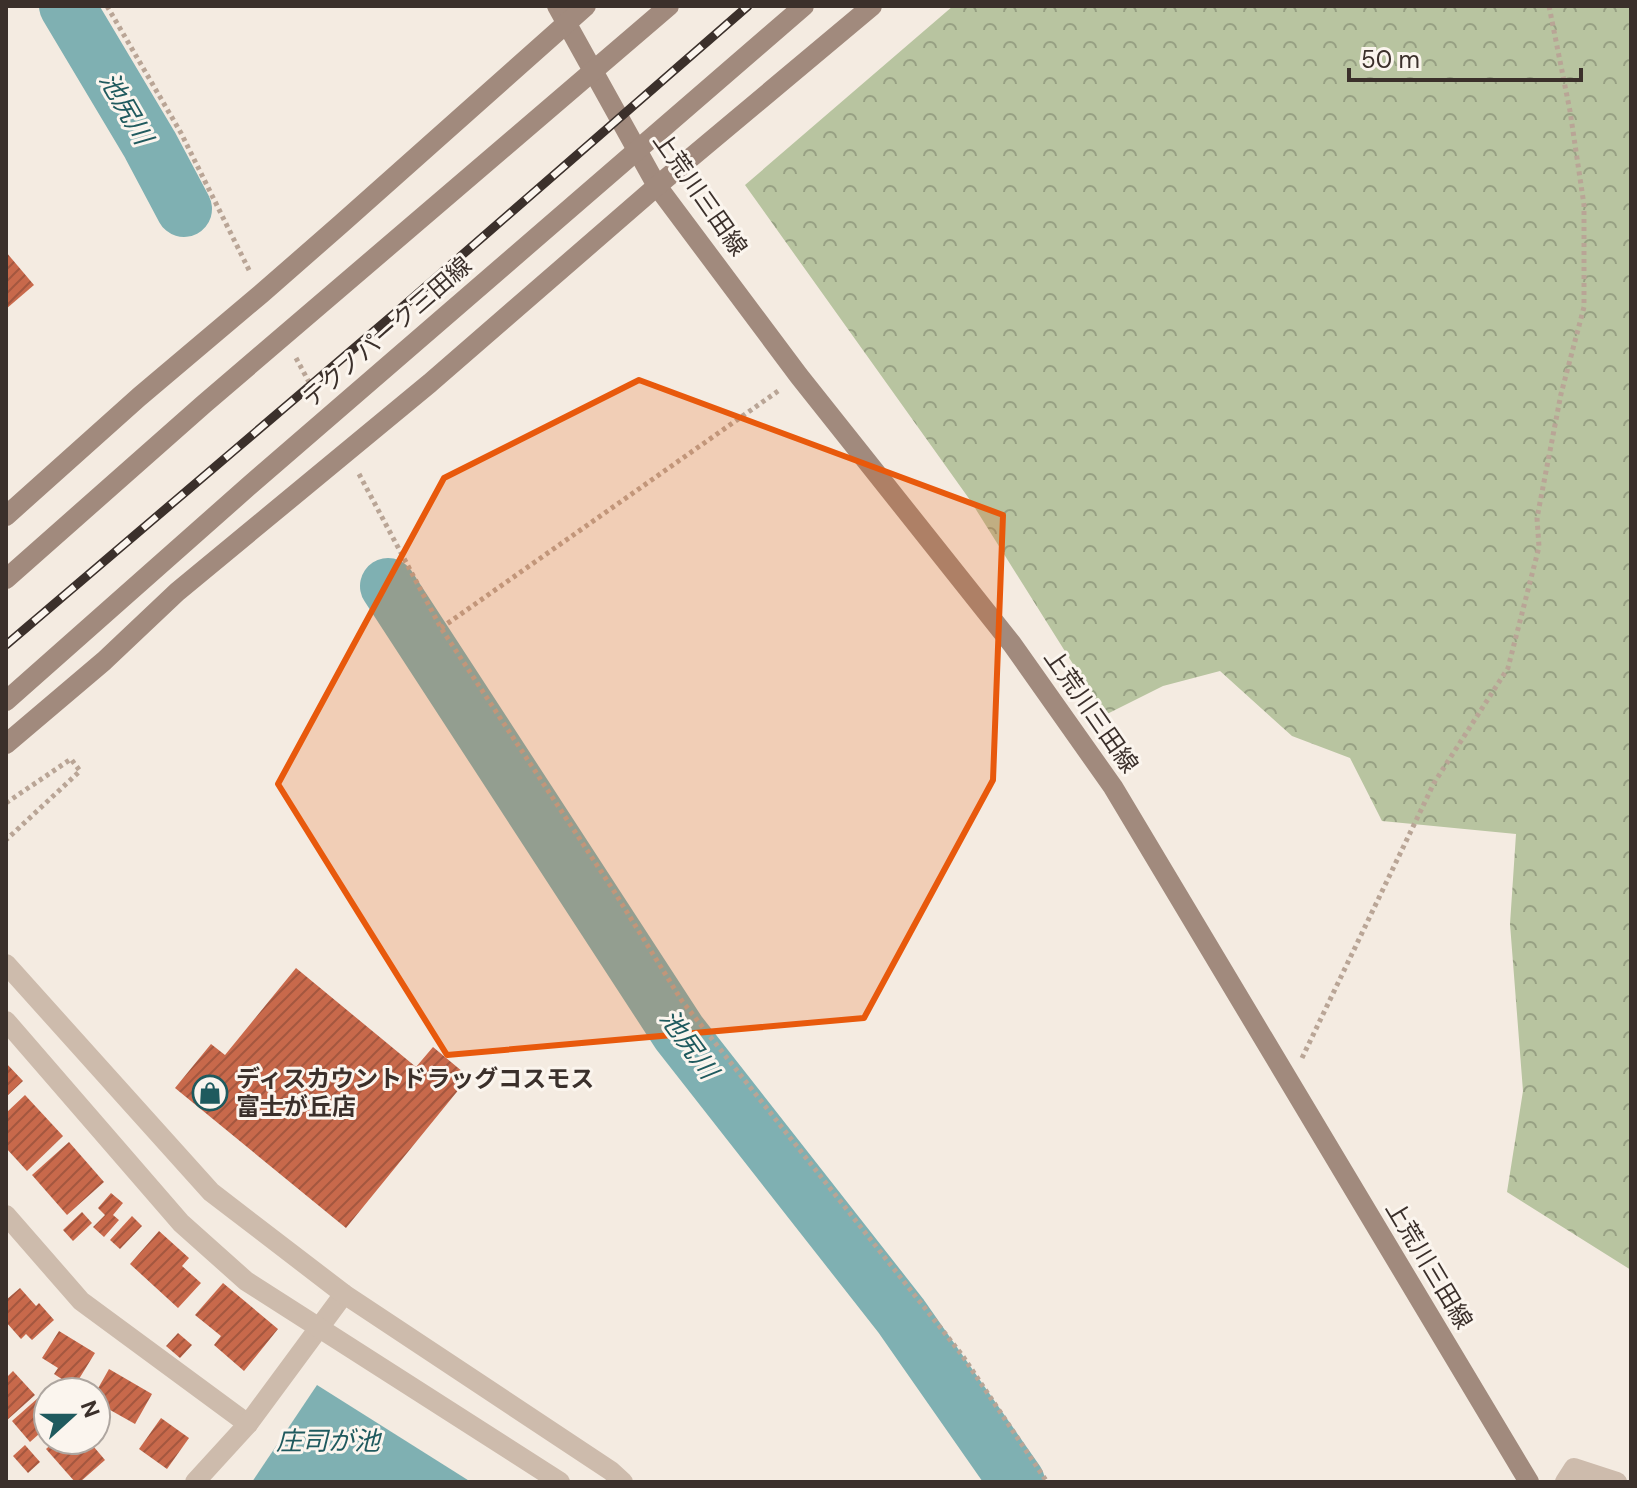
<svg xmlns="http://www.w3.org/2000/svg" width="1637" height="1488" font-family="'DM Sans','Noto Sans JP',sans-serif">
<defs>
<pattern id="forest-crowns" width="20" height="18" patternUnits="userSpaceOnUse" patternTransform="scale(2)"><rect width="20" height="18" fill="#b8c4a0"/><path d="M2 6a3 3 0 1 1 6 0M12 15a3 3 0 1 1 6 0" fill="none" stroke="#97a083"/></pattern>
<pattern id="building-hatch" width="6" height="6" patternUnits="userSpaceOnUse" patternTransform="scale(2)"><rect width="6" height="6" fill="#c8694b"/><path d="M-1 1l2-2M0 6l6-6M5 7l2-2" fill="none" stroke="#a4573f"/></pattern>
</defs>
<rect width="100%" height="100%" fill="#f4ebe1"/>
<polygon fill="url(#forest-crowns)" points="953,6 1631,6 1631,1270 1507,1192 1523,1091 1510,924 1516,834 1382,821 1350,758 1292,736 1220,671 1163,686 1105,715 970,500 745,185"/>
<polygon fill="#7fb0b2" points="317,1385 471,1482 252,1482"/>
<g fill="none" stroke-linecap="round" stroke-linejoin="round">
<g stroke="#7fb0b2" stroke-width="56">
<polyline points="67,6 150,145 184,209"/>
<polyline points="388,586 679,1033 901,1316 1017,1482"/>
</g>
</g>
<g fill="url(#building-hatch)">
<polygon points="6,252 34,285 6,309"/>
<polygon points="296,968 416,1067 433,1047 469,1077 346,1228 175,1088 211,1044 225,1055"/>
<polygon points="6,1063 23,1081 6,1097"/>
<polygon points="25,1095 63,1136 27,1171 6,1148 6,1113"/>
<polygon points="69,1142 104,1182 67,1215 32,1175"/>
<polygon points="111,1193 123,1203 113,1215 119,1220 104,1237 93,1227 105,1215 98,1208"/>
<polygon points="82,1212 92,1223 73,1241 63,1230"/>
<polygon points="132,1216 142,1226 120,1249 110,1240"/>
<polygon points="159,1231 189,1258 182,1266 201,1283 178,1308 130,1264"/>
<polygon points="223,1283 278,1329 244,1371 214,1345 221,1336 195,1315"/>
<polygon points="20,1288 36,1306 39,1303 54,1320 32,1340 26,1334 21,1339 6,1322 6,1300"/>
<polygon points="59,1331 95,1353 74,1387 54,1374 58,1368 42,1358"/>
<polygon points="178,1333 192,1345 180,1358 166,1346"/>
<polygon points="109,1369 152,1394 135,1424 96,1402 96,1392"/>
<polygon points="13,1371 35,1395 6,1421 6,1378"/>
<polygon points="38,1398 48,1410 48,1426 30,1442 12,1421"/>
<polygon points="161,1418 189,1438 167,1469 139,1449"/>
<polygon points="56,1440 88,1440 105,1460 80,1482 75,1482 46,1449"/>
<polygon points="25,1445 40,1462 28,1473 13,1456"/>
</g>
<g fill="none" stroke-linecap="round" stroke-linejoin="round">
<g stroke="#b9a596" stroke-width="5" stroke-dasharray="4 4" stroke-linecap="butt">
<polyline points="107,6 181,133 250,272"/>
<polyline points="296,358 316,395"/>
<polyline points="359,474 441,628 612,888 682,1001 962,1355 1047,1482"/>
<polyline points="441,628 781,389"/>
<polyline points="6,803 71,759 80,771 6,840"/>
<polyline points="1302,1058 1434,783 1508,668 1539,547 1537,518 1561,394 1584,307 1584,205 1570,111 1549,6"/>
</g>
<g stroke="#cdbbac" stroke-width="20">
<polyline points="6,1215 81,1301 248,1424"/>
<polyline points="195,1482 248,1424 344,1294"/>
<polyline points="1565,1482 1574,1468 1617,1482"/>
</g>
<g stroke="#cdbbac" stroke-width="20">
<polyline points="6,964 211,1192 344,1294 611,1471 623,1482"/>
<polyline points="6,1021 181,1223 246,1281 560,1482"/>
</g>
<g stroke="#a18a7d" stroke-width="20">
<polyline points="557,6 657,186 799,376 1012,644 1113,787 1529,1482"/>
<polyline points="6,516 139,397 261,294 341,224 586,6"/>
<polyline points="6,579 204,404 669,6"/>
<polyline points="6,701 250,485 804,6"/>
<polyline points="6,744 104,661 177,592 430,383 657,186 872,6"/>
</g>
<g stroke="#3b302b" stroke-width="9">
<polyline id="rail" points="6,645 400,309 748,6"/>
</g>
<use href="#rail" stroke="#fbf5ee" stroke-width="6" stroke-dasharray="18" stroke-linecap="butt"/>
</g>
<path fill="#e8590c" fill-opacity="0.2" stroke="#e8590c" stroke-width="6" stroke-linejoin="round" d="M639 380 1003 515 993 780 864 1018 447 1055 278 784 444 478Z"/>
<defs>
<g id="shop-ring" transform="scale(1.8)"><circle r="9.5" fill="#fbf5ee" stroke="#1f5a5e" stroke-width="1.5"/><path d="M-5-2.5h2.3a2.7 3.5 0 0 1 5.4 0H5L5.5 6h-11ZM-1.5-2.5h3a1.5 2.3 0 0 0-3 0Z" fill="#1f5a5e"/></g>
</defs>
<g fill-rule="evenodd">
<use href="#shop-ring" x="210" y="1093"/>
</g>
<g text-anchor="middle" stroke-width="6" stroke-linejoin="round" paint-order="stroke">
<g font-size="24" fill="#3b302b" stroke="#fbf5ee">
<text transform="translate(700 194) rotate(55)" y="8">上荒川三田線</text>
<text transform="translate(387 332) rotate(-41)" y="8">テクノパーク三田線</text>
<text transform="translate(1091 711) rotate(55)" y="8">上荒川三田線</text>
<text transform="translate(1429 1265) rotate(59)" y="8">上荒川三田線</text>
</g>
<g font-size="24" font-weight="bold" fill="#3b302b" stroke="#fbf5ee" text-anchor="start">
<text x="236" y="1087">ディスカウントドラッグコスモス<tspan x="236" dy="28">富士が丘店</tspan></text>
</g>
<g font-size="26" font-style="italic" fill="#1f5a5e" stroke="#fbf5ee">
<text transform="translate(126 108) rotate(60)" y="9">池尻川</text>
<text transform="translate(689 1044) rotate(54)" y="9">池尻川</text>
<text x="328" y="1450">庄司が池</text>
</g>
</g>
<rect width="1637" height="1488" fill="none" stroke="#3b302b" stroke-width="16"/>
<g transform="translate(72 1416) rotate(69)"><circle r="38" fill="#fbf5ee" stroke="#aea6a0" stroke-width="2"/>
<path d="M0-6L14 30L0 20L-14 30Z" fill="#1f5a5e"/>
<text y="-12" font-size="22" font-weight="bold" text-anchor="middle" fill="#3b302b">N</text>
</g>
<path d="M1349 68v12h232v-12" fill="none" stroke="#3b302b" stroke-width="4"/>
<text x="1361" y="68" font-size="24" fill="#3b302b" stroke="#fbf5ee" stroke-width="6" paint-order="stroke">50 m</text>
</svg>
